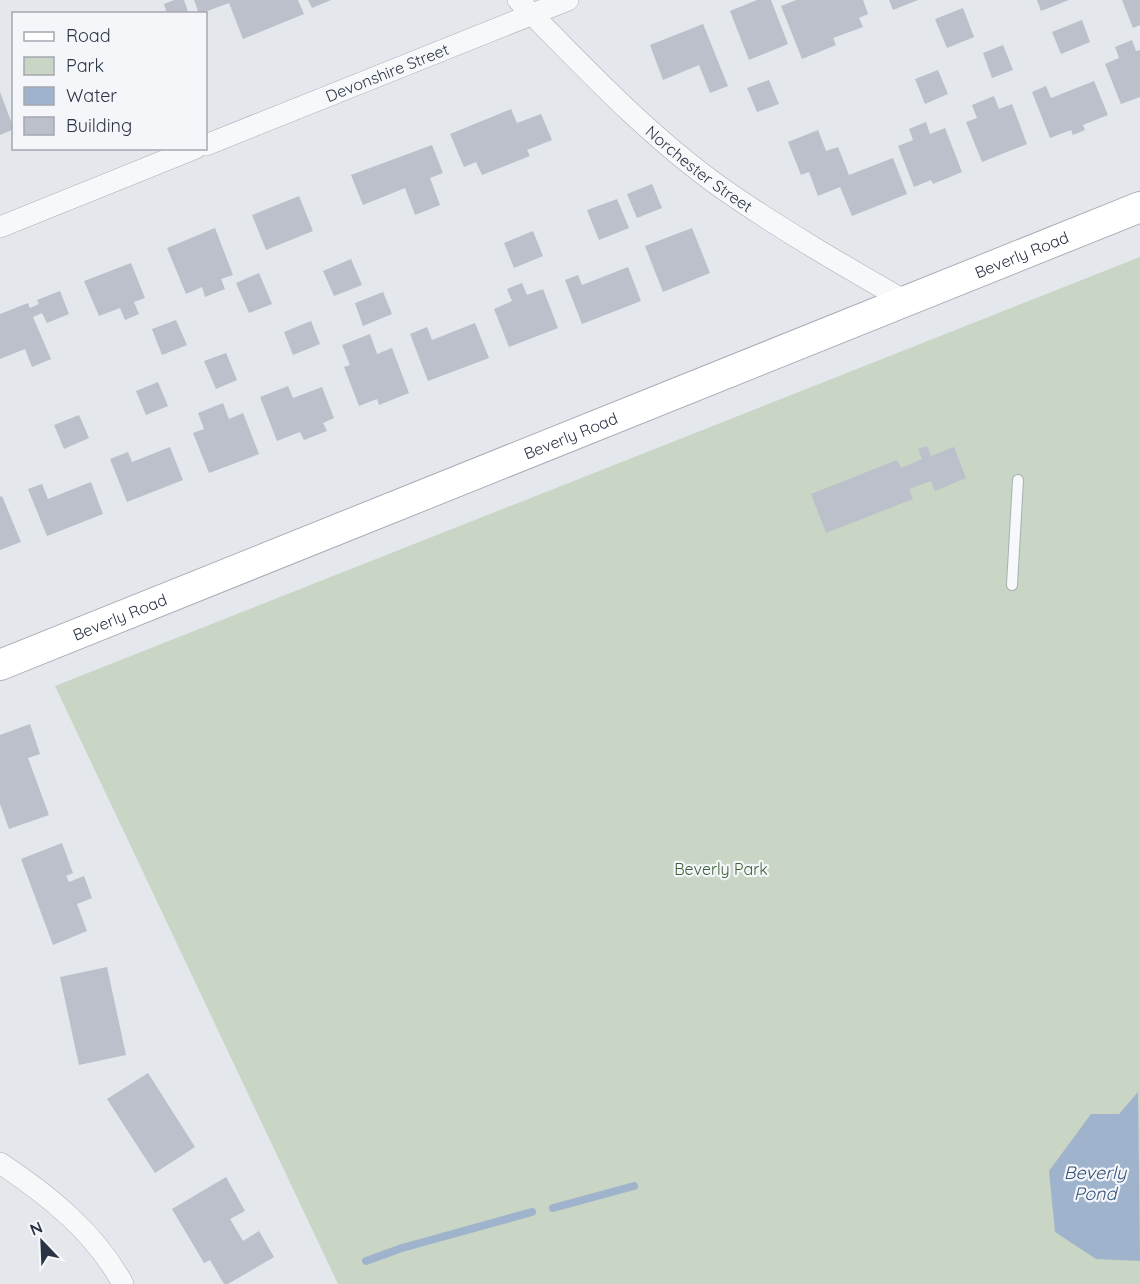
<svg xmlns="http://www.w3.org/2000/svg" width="1140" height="1284" font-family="Quicksand,sans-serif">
<rect width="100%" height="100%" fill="#e4e7ec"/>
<polygon fill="#c9d6c5" points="1140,257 1140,1284 338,1284 55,686"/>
<polygon fill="#9fb4cc" points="1138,1092 1140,1261 1096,1259 1055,1232 1049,1171 1091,1114 1119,1114"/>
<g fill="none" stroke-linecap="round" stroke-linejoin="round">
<g stroke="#9fb4cc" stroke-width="8">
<polyline points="553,1208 634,1186"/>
<polyline points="366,1261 402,1248 532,1212"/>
</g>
</g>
<g fill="#bbc0ca">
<polygon points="174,0 184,0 189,14 167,14 164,4"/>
<polygon points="194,0 298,0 304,14 243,39 229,3 199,14"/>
<polygon points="308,0 331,0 312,8"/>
<polygon points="757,0 771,0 788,44 749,60 730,11"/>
<polygon points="796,0 863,0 868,14 859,18 863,27 833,38 836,45 802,59 781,6"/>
<polygon points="889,0 918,0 893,10"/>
<polygon points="1037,0 1069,0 1041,11"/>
<polygon points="1122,0 1140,0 1140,25 1133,28"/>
<polygon points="963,8 974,37 947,48 935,19"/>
<polygon points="1082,20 1090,42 1061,54 1052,32"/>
<polygon points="703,24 728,86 710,93 699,65 663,80 650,45"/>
<polygon points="1132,40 1136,51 1140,50 1140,97 1121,104 1105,64 1119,58 1115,47"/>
<polygon points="1003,45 1013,70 992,78 983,53"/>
<polygon points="938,70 948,94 925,104 915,79"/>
<polygon points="769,80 779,104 757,112 747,88"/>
<polygon points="1094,81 1108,115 1083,125 1085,130 1073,135 1071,130 1050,138 1032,92 1046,86 1051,98"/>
<polygon points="0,92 14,129 0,135"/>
<polygon points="994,96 999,109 1012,104 1027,144 982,162 966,122 977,118 972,105"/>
<polygon points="511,109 517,123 541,114 552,140 527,150 530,156 482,175 476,162 464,167 450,134"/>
<polygon points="926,122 930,134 945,128 962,172 933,184 931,180 914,187 898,146 913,140 909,129"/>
<polygon points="818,130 826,151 838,147 849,175 893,158 907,194 852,216 840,187 818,196 809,172 801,175 788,142"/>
<polygon points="432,145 443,173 430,178 440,205 415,215 405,188 363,205 351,175"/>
<polygon points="652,184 662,208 637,218 627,194"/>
<polygon points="299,196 313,231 266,250 252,215"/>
<polygon points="617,199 629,228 599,240 587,210"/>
<polygon points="215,228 233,275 221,279 225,289 205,297 202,287 186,294 167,248"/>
<polygon points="692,228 710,273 663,292 645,246"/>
<polygon points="533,231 543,256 514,268 504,243"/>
<polygon points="351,259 362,285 334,296 323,271"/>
<polygon points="131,263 145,298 134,302 139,314 125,320 120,308 99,316 84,281"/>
<polygon points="628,267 641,301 582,324 565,280 578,275 582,285"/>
<polygon points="259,273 272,304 249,313 236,283"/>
<polygon points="522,283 527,295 543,289 558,328 509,347 494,309 512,301 507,289"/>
<polygon points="60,291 69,314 47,323 42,313 33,317 51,359 32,367 25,349 0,359 0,314 28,303 30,308 39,304 37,300"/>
<polygon points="383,292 392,314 363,326 355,303"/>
<polygon points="176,320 187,345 162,355 152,329"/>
<polygon points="311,321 320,344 293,355 284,332"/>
<polygon points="475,323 489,358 428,381 410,334 427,327 432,340"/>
<polygon points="370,334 377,354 392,348 409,393 379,405 377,399 359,406 344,367 350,365 342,345"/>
<polygon points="226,353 237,380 216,389 204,361"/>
<polygon points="158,382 168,406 146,415 136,391"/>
<polygon points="288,386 293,398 322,387 334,418 323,423 327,431 304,440 300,432 277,441 260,397"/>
<polygon points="223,403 229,419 243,413 259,454 209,473 193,433 204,429 198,413"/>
<polygon points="79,415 89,438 64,449 54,425"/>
<polygon points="927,446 931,456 954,447 966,478 935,491 931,481 909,489 913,499 826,533 811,494 897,460 901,468 922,459 918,449"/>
<polygon points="170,447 183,480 127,502 110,459 128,452 132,462"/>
<polygon points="91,482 103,514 47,536 28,489 42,484 48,499"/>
<polygon points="2,496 21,542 0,550 0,497"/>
<polygon points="30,724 40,754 28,758 49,815 9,829 0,804 0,735"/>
<polygon points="62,843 73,873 66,876 69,882 84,876 92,898 77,904 87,931 53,945 21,859"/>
<polygon points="107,967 126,1055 79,1065 60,977"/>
<polygon points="148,1073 195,1147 155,1173 107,1099"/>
<polygon points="226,1177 245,1211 230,1219 243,1241 259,1231 274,1257 228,1284 224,1284 210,1260 204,1263 172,1209"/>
</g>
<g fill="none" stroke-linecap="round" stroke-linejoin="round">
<g stroke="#a9aeb7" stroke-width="12">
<polyline id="lane" points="1012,585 1018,480"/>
</g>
<g stroke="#a9aeb7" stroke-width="22">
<g id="street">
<path id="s1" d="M518 0C583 66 647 135 723 189 782 230 844 266 907 302"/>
<path id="s2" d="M206 145 568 0"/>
<polyline points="0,227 196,148"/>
<path d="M0 1163C48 1195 95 1232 123 1284"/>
</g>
</g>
<g stroke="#a9aeb7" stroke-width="32">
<g id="secondary">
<path id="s3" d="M0 665 1140 207"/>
</g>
</g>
<use href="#lane" stroke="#f7f8fa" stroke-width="10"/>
<use href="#street" stroke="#f7f8fa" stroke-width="21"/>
<use href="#secondary" stroke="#fff" stroke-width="30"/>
</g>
<g text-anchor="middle" stroke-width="4.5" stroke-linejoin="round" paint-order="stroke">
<g font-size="16" fill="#2b3445" stroke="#f4f6f9">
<text dy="6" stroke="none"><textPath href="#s2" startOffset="195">Devonshire Street</textPath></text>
<text dy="6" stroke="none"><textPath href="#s1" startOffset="248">Norchester Street</textPath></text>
<text dy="6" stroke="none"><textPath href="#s3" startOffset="1101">Beverly Road</textPath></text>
<text dy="6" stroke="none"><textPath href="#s3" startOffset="615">Beverly Road</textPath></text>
<text dy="6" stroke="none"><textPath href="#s3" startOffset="129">Beverly Road</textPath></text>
</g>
<g font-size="16" fill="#3f6138" stroke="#f4f6f9">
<text x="721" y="875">Beverly Park</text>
</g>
<g font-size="18" font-style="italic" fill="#34527a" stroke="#f4f6f9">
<text x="1095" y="1179">Beverly<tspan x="1095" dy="21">Pond</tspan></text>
</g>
</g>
<rect x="12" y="12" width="195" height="138" fill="#f4f6f9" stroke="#a4a8b1" stroke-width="1.5"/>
<rect x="24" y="32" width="30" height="9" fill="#ffffff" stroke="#a4a8b1" stroke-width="1.5"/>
<text x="66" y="42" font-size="18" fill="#2b3445">Road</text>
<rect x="24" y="57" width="30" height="18" fill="#c9d6c5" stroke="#a4a8b1" stroke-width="1.5"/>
<text x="66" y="72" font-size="18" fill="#2b3445">Park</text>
<rect x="24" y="87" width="30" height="18" fill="#9fb4cc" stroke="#a4a8b1" stroke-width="1.5"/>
<text x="66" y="102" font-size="18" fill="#2b3445">Water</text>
<rect x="24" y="117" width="30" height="18" fill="#bbc0ca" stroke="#a4a8b1" stroke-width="1.5"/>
<text x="66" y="132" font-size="18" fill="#2b3445">Building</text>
<g transform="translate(42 1242) rotate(337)" stroke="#f4f6f9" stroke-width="4.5" paint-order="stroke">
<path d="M0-4.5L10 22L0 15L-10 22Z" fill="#2b3445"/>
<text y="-9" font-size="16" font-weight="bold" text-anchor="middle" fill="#2b3445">N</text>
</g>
</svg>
